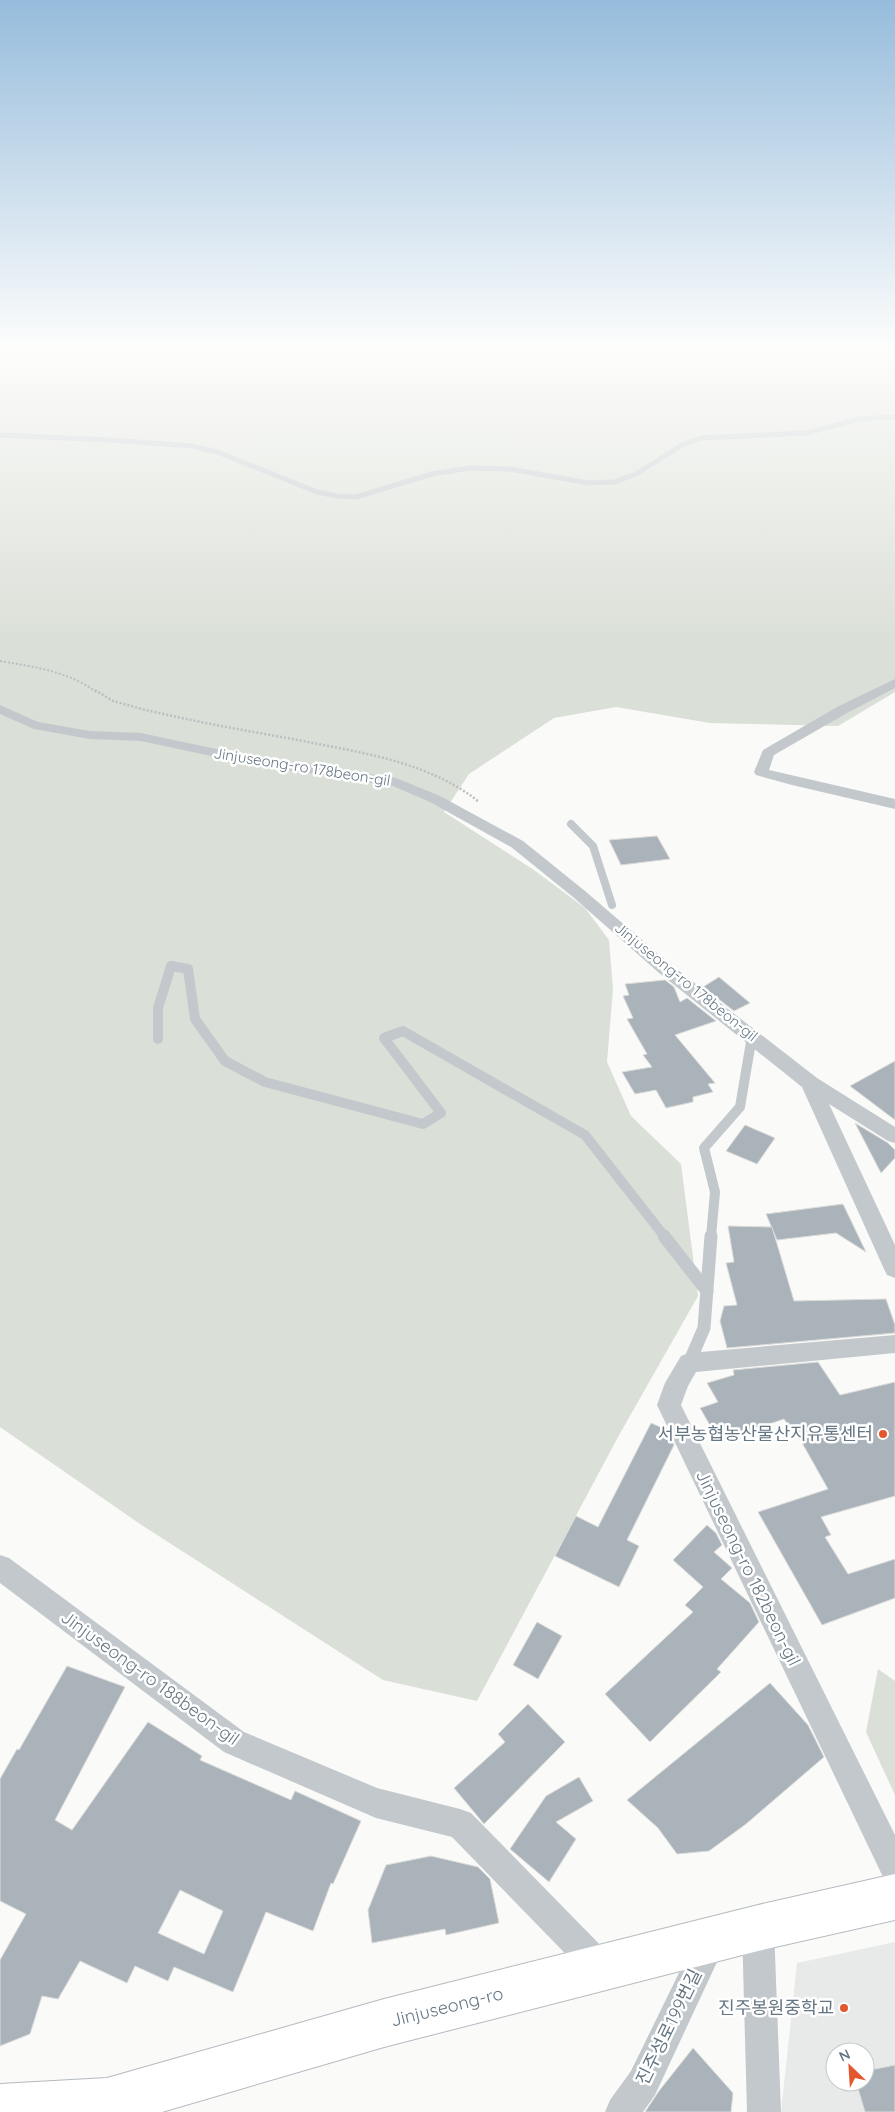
<svg xmlns="http://www.w3.org/2000/svg" width="895" height="2112" font-family="Quicksand,'Noto Sans KR',sans-serif">
<rect width="100%" height="100%" fill="#fafaf8"/>
<path fill="#e8e9e9" fill-rule="evenodd" d="M895 1942V2112H781L797 1963ZM835 2052H865V2082H835Z"/>
<g fill="#dadfd7">
<polygon points="0,351 895,351 895,692 838,726 710,723 616,707 554,718 469,774 444,812 534,870 585,908 609,940 613,989 607,1062 631,1116 681,1164 698,1296 618,1437 477,1701 383,1680 140,1524 0,1427"/>
<polygon points="878,1669 895,1681 895,1795 866,1732"/>
</g>
<g fill="#aab3b9" stroke="#dcdcda" fill-rule="evenodd">
<polygon points="657,836 670,859 621,865 609,840"/>
<polygon points="719,977 750,1003 734,1011 703,987"/>
<polygon points="665,980 674,987 680,1002 687,998 716,1021 675,1035 715,1083 708,1084 713,1092 693,1097 693,1102 666,1108 656,1090 635,1094 622,1072 652,1067 643,1055 647,1054 627,1019 633,1018 623,996 629,995 625,984"/>
<polygon points="895,1061 895,1120 850,1086"/>
<polygon points="855,1123 888,1143 895,1150 895,1158 881,1173"/>
<polygon points="745,1125 775,1138 757,1164 726,1151"/>
<polygon points="843,1204 866,1252 836,1233 777,1240 766,1214"/>
<polygon points="728,1226 772,1227 794,1301 886,1299 895,1325 895,1333 727,1348 720,1321 724,1306 737,1305 726,1263 734,1262"/>
<polygon points="818,1362 840,1395 895,1382 895,1496 821,1517 831,1535 825,1537 848,1574 895,1559 895,1598 822,1625 758,1512 828,1489 792,1425 789,1426 784,1419 719,1441 700,1408 718,1402 707,1383 734,1375 733,1370"/>
<polygon points="651,1423 667,1430 674,1445 627,1540 639,1546 619,1587 555,1556 576,1516 598,1527"/>
<polygon points="707,1525 716,1533 722,1545 714,1552 732,1568 721,1579 750,1603 759,1622 717,1669 721,1672 650,1742 605,1694 693,1612 685,1605 703,1587 673,1560"/>
<polygon points="537,1622 562,1636 538,1679 513,1665"/>
<path d="M67 1666 125 1687 55 1820 72 1830 148 1722 202 1756 200 1760 291 1800 295 1791 361 1821 333 1884 331 1883 313 1931 266 1912 233 1992 174 1967 168 1981 135 1966 127 1983 80 1961 58 1999 42 1996 30 2034 0 2046V1960L26 1914 0 1901V1779L17 1749 19 1750ZM180 1890 223 1911 204 1954 158 1933Z"/>
<polygon points="770,1683 808,1725 824,1757 746,1824 709,1851 677,1854 658,1828 627,1800"/>
<polygon points="528,1704 565,1742 484,1824 454,1788 505,1742 498,1734"/>
<polygon points="579,1777 593,1801 556,1822 576,1839 549,1882 510,1849 546,1796"/>
<polygon points="431,1856 478,1867 490,1879 499,1923 446,1935 445,1929 372,1943 368,1910 386,1865"/>
<polygon points="693,2048 733,2093 731,2112 645,2112 659,2091"/>
<polygon points="895,2065 895,2112 865,2112 856,2082 865,2082 865,2071"/>
</g>
<g fill="none" stroke-linecap="round" stroke-linejoin="round">
<g stroke="#b3babf" stroke-width="2">
<polygon id="secondary" points="895,1874 895,1920 758,1951 384,2047 162,2112 0,2112 0,2084 107,2078 384,1999 758,1905"/>
</g>
<path stroke="#bbbfc2" stroke-width="2" stroke-dasharray="2 2" stroke-linecap="butt" d="M0 661C34 667 68 671 96 692"/>
<path stroke="#bbbfc2" stroke-width="2.5" stroke-dasharray="2 2" stroke-linecap="butt" d="M95 690 113 701 142 709C195 722 249 731 303 741 363 753 428 762 478 801"/>
<polyline stroke="#c3c8cc" stroke-width="5" points="0,435 111,440 191,446 217,452 317,492 337,496 356,497 432,474 470,468 510,469 588,483 615,482 636,474 684,444 701,438 807,433 859,419 895,417"/>
<polyline stroke="#c3c8cc" stroke-width="8" points="571,824 593,846 612,905"/>
<g stroke="#c3c8cc" stroke-width="10">
<polyline points="158,1039 158,1008 171,966 188,969 195,1019 225,1061 265,1082 423,1124 441,1113 384,1038 403,1031 585,1135 665,1237"/>
<polyline points="711,1237 715,1192 704,1148 740,1107 752,1036"/>
</g>
<g stroke="#c3c8cc" stroke-width="13">
<polyline points="664,1236 707,1291"/>
<polyline points="689,1363 704,1328 711,1236"/>
</g>
<g fill="#c3c8cc" fill-rule="evenodd">
<polygon points="895,679 895,688 847,713 774,755 769,770 895,799 895,809 792,785 756,775 754,772 763,750 837,707"/>
<polygon points="0,705 38,722 90,731 141,733 249,756 396,778 440,796 523,841 585,891 670,964 817,1078 895,1127 895,1143 888,1141 829,1104 895,1245 895,1278 887,1275 884,1269 802,1087 658,972 573,897 511,847 430,802 393,786 249,764 141,741 90,739 34,729 0,714"/>
<polygon points="895,1335 895,1353 696,1372 688,1386 681,1405 895,1835 895,1883 884,1879 657,1405 665,1383 681,1356 689,1353"/>
<polygon points="0,1555 9,1558 244,1732 377,1788 460,1809 471,1813 611,1956 616,1967 611,1978 600,1983 589,1978 452,1837 376,1818 224,1752 0,1583"/>
<polygon points="758,1912 769,1917 774,1928 781,2112 747,2112 742,1928 747,1917"/>
<polygon points="709,1929 720,1934 725,1945 655,2095 643,2112 605,2112 610,2100 631,2071 698,1934"/>
</g>
<use href="#secondary" fill="#fff" fill-rule="evenodd"/>
</g>
<linearGradient id="sky" x2="0" y2="1"><stop stop-color="#96bcdc"/><stop offset="0.54" stop-color="#fdfdfc"/><stop offset="1" stop-color="#fdfdfc" stop-opacity="0"/></linearGradient>
<rect width="895" height="646" fill="url(#sky)"/>
<g fill="#e4572e" stroke="#fff" stroke-width="2">
<circle cx="883" cy="1434" r="5"/>
<circle cx="844" cy="2008" r="5"/>
</g>
<g text-anchor="middle" stroke-width="5" stroke-linejoin="round" paint-order="stroke">
<g font-size="15" fill="#657683" stroke="#fff">
<text transform="translate(302 767) rotate(9)" y="5">Jinjuseong-ro 178beon-gil</text>
<text transform="translate(686 982) rotate(39)" y="5">Jinjuseong-ro 178beon-gil</text>
</g>
<g font-size="18" fill="#657683" stroke="#fff" text-anchor="end">
<text x="873" y="1440">서부농협농산물산지유통센터</text>
<text x="834" y="2014">진주봉원중학교</text>
</g>
<g font-size="18" fill="#657683" stroke="#fff">
<text transform="translate(748 1568) rotate(64)" y="6">Jinjuseong-ro 182beon-gil</text>
<text transform="translate(150 1678) rotate(36)" y="6">Jinjuseong-ro 188beon-gil</text>
<text transform="translate(447 2007) rotate(-14)" y="6">Jinjuseong-ro</text>
<text transform="translate(669 2027) rotate(-64)" y="6">진주성로199번길</text>
</g>
</g>
<g transform="translate(850 2067) rotate(335)"><circle r="24" fill="#ffffff" stroke="#c1c8cd"/>
<path d="M0-4L9 19L0 12L-9 19Z" fill="#e4572e"/>
<text y="-8" font-size="14" font-weight="bold" text-anchor="middle" fill="#657683">N</text>
</g>
</svg>
